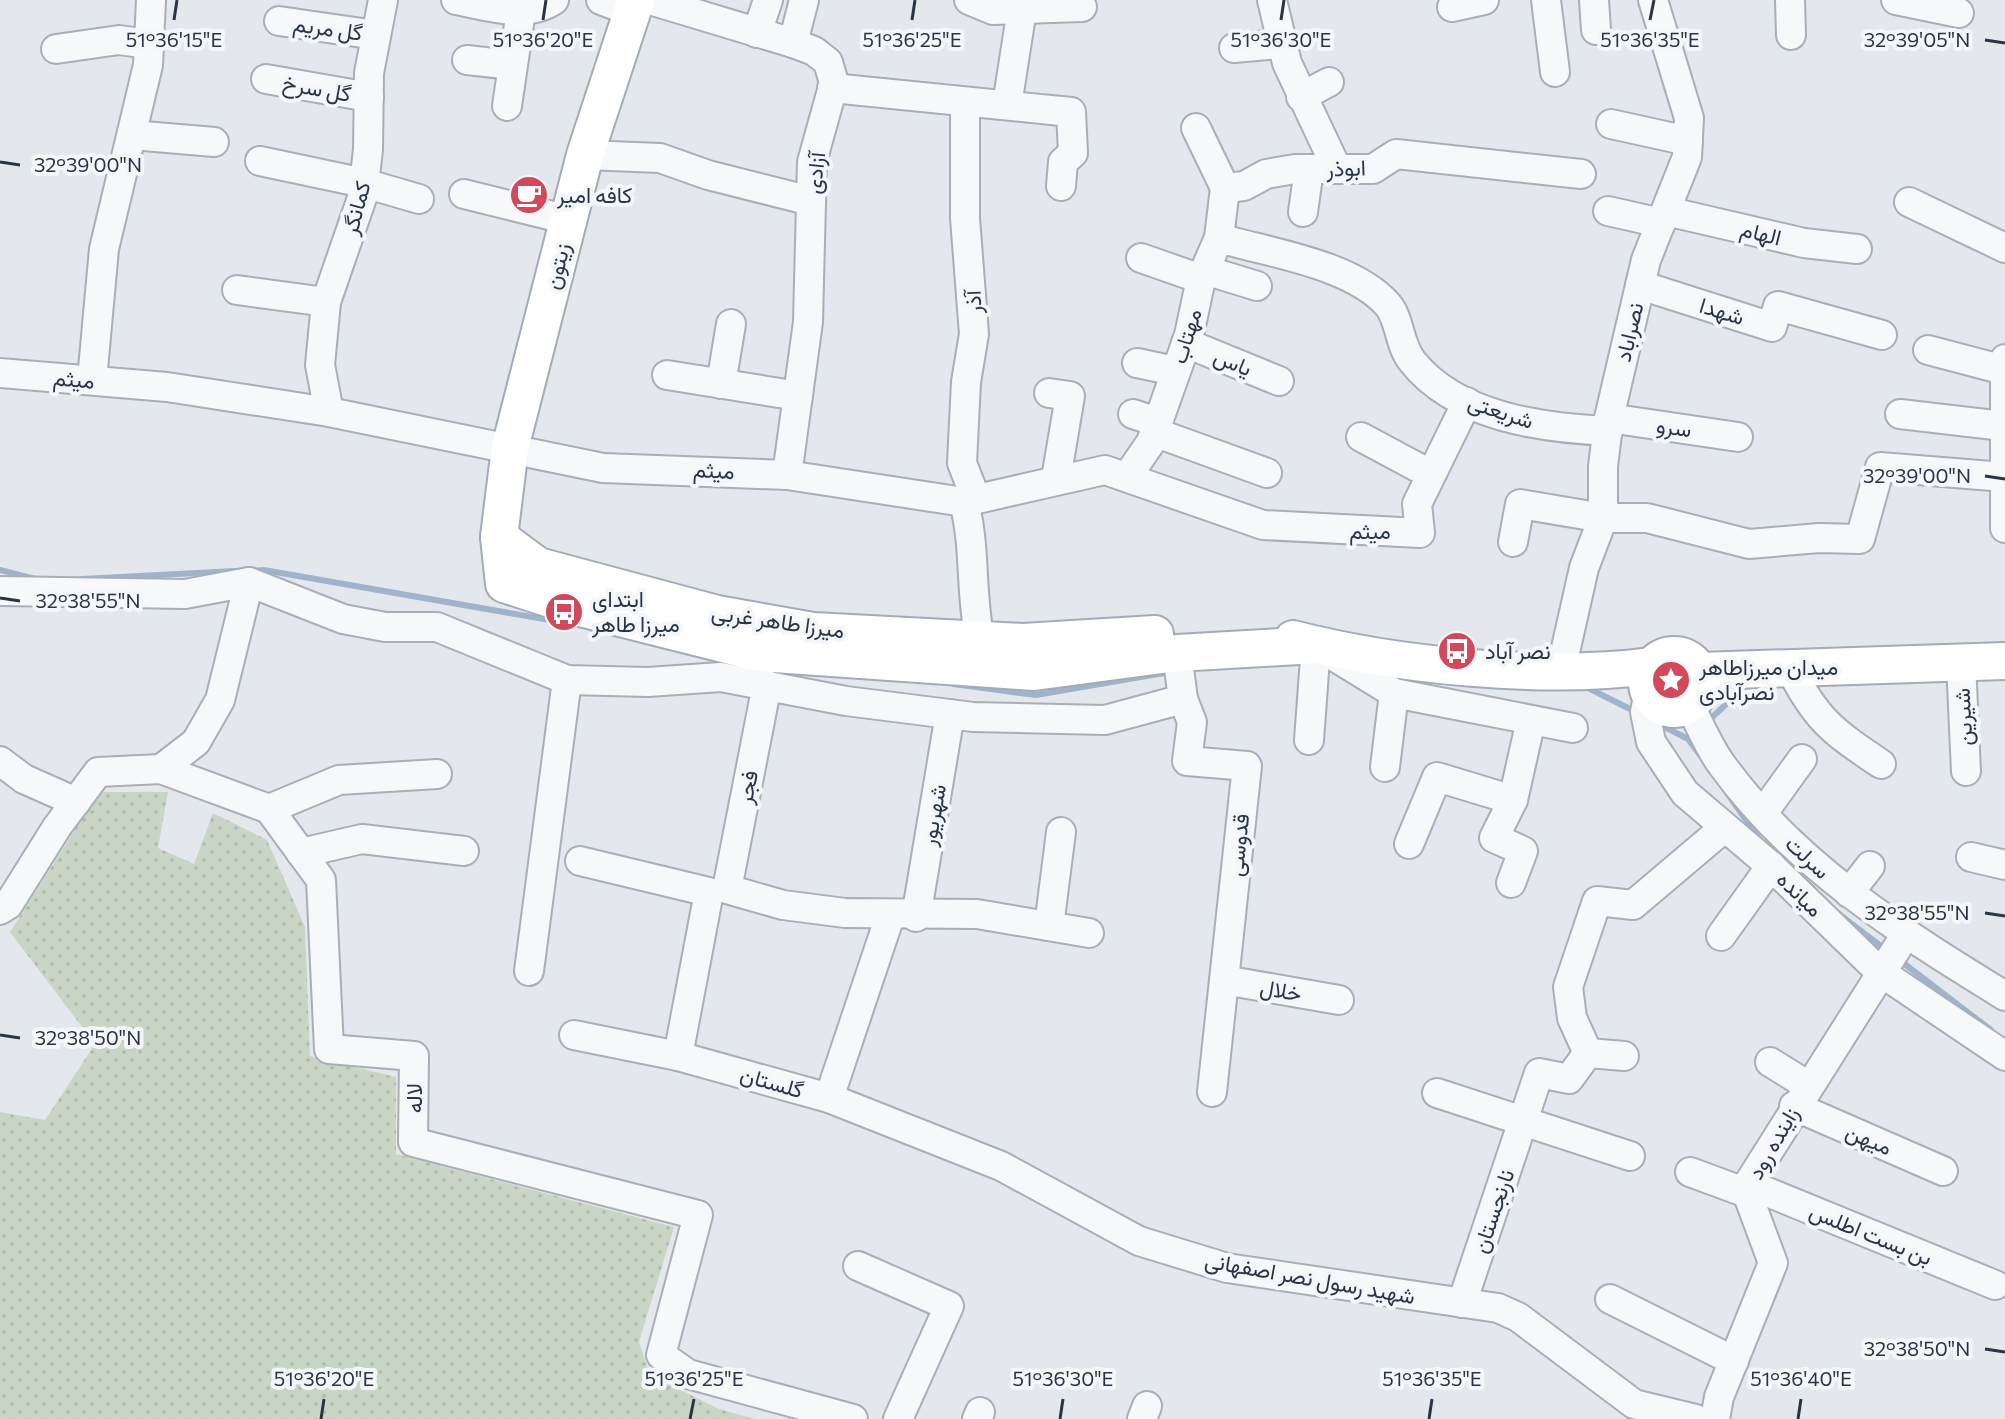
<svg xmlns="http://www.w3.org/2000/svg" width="2005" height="1419" font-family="Commissioner,Vazirmatn,sans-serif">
<defs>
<pattern id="park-dots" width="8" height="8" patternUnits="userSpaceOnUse" patternTransform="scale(2)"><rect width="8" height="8" fill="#c9d6c5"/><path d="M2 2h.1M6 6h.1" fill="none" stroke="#adb8ab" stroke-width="1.8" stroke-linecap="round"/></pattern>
</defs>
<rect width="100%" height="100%" fill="#e4e7ec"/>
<polygon fill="url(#park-dots)" points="99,792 168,792 158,848 194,864 213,813 267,840 305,927 310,1056 396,1077 396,1154 674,1227 639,1342 650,1375 719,1409 755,1419 0,1419 0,1112 45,1120 95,1044 10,932"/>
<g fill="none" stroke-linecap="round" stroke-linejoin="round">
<g stroke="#9fb4cc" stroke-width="6">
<polyline points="0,570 35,579"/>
<polyline points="250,571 264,570 578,625"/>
<polyline points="82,579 235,571"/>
<polyline points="953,684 1036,695 1164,673"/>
<polyline points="1584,686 1638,713"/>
<polyline points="1655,722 1688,739 1700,755"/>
<polyline points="1707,722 1749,683"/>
<polyline points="1725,790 1760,840"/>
<polyline points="1840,915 1886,950"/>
<polyline points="1898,959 1991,1030"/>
</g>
<g stroke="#a9aeb7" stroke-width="32">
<g id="minor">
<path d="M456 0C488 6 525 19 554 0"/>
<polyline points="601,0 632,12"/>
<polyline points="650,0 793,43 814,51 828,62 834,83 812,162 808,322 787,475"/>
<polyline points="969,0 993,10 1082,7"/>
<polyline points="1272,0 1287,63 1337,169"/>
<polyline points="1546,0 1555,72"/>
<polyline points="1594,0 1596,30"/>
<polyline points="1790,0 1791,35"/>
<polyline points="1896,0 1959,13"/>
<polyline points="1452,7 1484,0"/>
<polyline points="279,21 376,35"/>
<polyline points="757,33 768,0"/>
<polyline points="793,43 804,0"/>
<polyline points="1234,48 1281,44"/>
<polyline points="56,49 119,40 149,44"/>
<polyline points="467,60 512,65"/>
<polyline points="266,79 369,97"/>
<polyline points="832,88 1071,112 1073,153 1063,162 1061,186"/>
<polyline points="1301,97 1329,82"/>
<polyline points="965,103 965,218 974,334 966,382 962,463 976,499"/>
<polyline points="1007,105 1022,9"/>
<polyline points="507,106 521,11"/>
<polyline points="1611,124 1688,141"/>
<polyline points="1196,128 1225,188 1244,186 1266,174 1295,169 1373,169 1396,154 1581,174"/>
<polyline points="132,135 214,142"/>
<polyline points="585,155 660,158 708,175 811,201"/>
<polyline points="260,161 364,183 419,199"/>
<polyline points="464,194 569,220"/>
<polyline points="1909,202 2005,248"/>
<polyline points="1608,211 1661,223"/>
<polyline points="1666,211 1804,243 1857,249"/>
<polyline points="1303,212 1309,169"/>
<path d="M1219 238C1270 253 1352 264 1388 305 1400 319 1399 345 1412 361 1456 417 1542 428 1608 431"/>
<polyline points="1141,258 1201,279"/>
<polyline points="1205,270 1257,286"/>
<polyline points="1640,285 1772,327 1778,306 1882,335"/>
<polyline points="237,290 326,302"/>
<polyline points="1186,343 1279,381"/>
<polyline points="1928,350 2004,370"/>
<polyline points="2005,359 2005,465"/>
<polyline points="1137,363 1175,371"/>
<polyline points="0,373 167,387 329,412 603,468 787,475 964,502 1105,470 1263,525 1420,533 1417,504 1467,402"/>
<polyline points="667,375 798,396"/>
<polyline points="92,380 104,249 148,65 151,0"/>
<polyline points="721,384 731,324"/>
<polyline points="1049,393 1070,396 1056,479"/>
<polyline points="329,412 320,365 326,302 363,195 368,149 369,73 383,0"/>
<polyline points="1133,414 1157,422"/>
<polyline points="1900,414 2003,426"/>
<polyline points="1609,418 1738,437"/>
<polyline points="1154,432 1267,473"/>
<polyline points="1361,437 1430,474"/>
<polyline points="2005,469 2005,528"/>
<polyline points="1127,477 1151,442 1189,335 1201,279 1219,238 1225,188"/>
<path d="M964 502C976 548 970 594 980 640"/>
<polyline points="1513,542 1520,504 1603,518 1647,518 1749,544 1819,538 1860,539 1880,467 2005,477"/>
<polyline points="0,591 185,594 249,582 343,619 385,627 437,627 567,680 648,682 721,677 846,701 973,717 1105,720 1183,699"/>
<polyline points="1177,653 1183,699 1192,722 1187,761 1247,766 1212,1092"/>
<polyline points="1961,663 1966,771"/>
<path d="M1789 666C1816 720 1832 731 1881 764"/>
<polyline points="1561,670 1584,568 1603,518 1603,466 1609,418 1646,260 1687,157 1689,118 1653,0"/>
<polyline points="767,685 727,889 783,905 845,913 977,914 1089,933"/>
<polyline points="1648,696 1645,712 1651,742 1685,793 1771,866 1879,971 2005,1056"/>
<path d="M1690 706C1700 725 1709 748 1722 765 1795 866 1901 932 2005 996"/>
<polyline points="1309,740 1316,645 1394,693 1573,728"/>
<polyline points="0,761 24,779 76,802"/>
<polyline points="1385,767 1394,693"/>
<polyline points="161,769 196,742 220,700 249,582"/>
<polyline points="269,809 339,780 437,774"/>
<polyline points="1763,813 1802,759"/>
<polyline points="1409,844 1437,777 1513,800 1531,720"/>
<polyline points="301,853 362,839 464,851"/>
<polyline points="1971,857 2005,865"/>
<polyline points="580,861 709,892 678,1056"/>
<polyline points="1511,883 1523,851 1494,838 1513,800"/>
<polyline points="1849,893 1870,866"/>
<polyline points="0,910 8,905 57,827 98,772 161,769 269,809 321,880 329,1049 414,1056 413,1142 698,1215 661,1355 688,1374 853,1419"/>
<polyline points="916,917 950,714"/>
<polyline points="1049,926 1061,832"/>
<polyline points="1721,936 1771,866"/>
<polyline points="529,971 567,680"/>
<polyline points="1224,980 1339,1000"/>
<polyline points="574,1035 678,1056 829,1098 890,916"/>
<polyline points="1588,1053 1624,1056"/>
<polyline points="1770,1062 1807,1085"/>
<polyline points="1437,1093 1630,1156"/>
<polyline points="829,1098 1001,1166 1139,1241 1227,1268 1498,1308 1518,1317 1634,1404 1696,1419"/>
<polyline points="1794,1106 1943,1171"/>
<polyline points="1690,1172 1747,1193"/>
<polyline points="1748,1184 1995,1285"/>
<polyline points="858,1266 949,1306 898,1419"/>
<polyline points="1610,1299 1734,1361"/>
<polyline points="1462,1303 1539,1073 1569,1079 1588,1053 1572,1018 1568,987 1597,901 1633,905 1724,828"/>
<polyline points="977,1419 980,1412"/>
<polyline points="1142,1419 1147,1406"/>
<polyline points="1715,1419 1719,1397 1773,1263 1747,1193 1748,1184 1906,934"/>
</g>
</g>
<g stroke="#a3abb8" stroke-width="40">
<g id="major">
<polyline points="636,0 585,155 510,448 499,537 504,584 569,605 759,653 1034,672 1177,653 1316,645"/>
<polyline points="499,537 538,566 717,614 813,631 1023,642 1155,634"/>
<path d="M1293 639C1398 666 1544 680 1651 666"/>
<circle cx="1674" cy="682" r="27"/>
<polyline points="1700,671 2005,661"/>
</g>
</g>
<use href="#minor" stroke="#f7f8fa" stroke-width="28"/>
<use href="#major" stroke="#fff" stroke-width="36"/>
</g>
<path fill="none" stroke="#2b3445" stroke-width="3" d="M174 20 177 0M543 20 546 0M912 20 915 0M1281 20 1284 0M1650 20 1654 0M1985 40 2005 43M0 162 20 165M1985 476 2005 479M0 598 20 601M1985 913 2005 916M0 1035 20 1038M1985 1349 2005 1352M321 1419 324 1399M690 1419 694 1399M1060 1419 1063 1399M1429 1419 1432 1399M1798 1419 1801 1399"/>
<defs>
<g id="cafe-disc" transform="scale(2)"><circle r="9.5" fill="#d1495b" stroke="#f4f6f9"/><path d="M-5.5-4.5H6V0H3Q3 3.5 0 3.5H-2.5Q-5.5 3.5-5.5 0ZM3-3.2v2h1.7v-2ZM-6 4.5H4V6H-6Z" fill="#fff"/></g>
<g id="bus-disc" transform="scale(2)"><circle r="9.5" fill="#d1495b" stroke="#f4f6f9"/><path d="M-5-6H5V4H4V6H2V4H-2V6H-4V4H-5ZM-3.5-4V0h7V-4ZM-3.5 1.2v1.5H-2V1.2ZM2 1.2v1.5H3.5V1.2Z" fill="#fff"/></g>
<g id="sight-disc" transform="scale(2)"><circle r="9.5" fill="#d1495b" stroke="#f4f6f9"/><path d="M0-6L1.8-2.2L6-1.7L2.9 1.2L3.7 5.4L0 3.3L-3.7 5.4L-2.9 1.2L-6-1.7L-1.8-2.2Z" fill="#fff"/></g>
</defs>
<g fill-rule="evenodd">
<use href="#cafe-disc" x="529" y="195"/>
<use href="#bus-disc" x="564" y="612"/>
<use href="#bus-disc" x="1457" y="651"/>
<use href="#sight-disc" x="1671" y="680"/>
</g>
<g text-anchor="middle" stroke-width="8" stroke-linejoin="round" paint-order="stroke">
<g font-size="22" fill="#2b3445" stroke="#f4f6f9">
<text transform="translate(328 28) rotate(8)" y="8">گل مریم</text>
<text transform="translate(317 88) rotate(10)" y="8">گل سرخ</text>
<text transform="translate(1346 168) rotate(-2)" y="8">ابوذر</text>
<text transform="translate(815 173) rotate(-84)" y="8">آزادی</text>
<text transform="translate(356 208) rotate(-75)" y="8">کمانگر</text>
<text transform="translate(1761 233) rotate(14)" y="8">الهام</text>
<text transform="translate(557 266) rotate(-76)" y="8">زیتون</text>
<text transform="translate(973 302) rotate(-92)" y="8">آذر</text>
<text transform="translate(1722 311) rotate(17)" y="8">شهدا</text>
<text transform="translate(1629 332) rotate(-77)" y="8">نصراباد</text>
<text transform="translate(1186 336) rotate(-73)" y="8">مهتاب</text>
<text transform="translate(1233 362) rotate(22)" y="8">یاس</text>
<text transform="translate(74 379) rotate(5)" y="8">میثم</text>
<text transform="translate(1501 411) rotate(18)" y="8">شریعتی</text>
<text transform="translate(1674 427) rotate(8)" y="8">سرو</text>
<text transform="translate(714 470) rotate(3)" y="8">میثم</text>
<text x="1370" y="539">میثم</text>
<text transform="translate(778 621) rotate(8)" y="8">میرزا طاهر غربی</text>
<text transform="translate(1963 717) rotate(-93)" y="8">شیرین</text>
<text transform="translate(747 787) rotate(-79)" y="8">فجر</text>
<text transform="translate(933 815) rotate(-80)" y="8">شهریور</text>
<text transform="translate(1238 845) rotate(-84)" y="8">قدوسی</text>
<text transform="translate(1808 857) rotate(43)" y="8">سرلت</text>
<text transform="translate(1800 894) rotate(44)" y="8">میانده</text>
<text transform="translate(1281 990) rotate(10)" y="8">خلال</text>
<text transform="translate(772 1082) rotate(16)" y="8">گلستان</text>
<text transform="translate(414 1098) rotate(-90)" y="8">لاله</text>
<text transform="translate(1869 1139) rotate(23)" y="8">میهن</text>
<text transform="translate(1773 1143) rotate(-60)" y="8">زاینده رود</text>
<text transform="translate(1493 1211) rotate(-71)" y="8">نارنجستان</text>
<text transform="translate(1871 1234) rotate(22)" y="8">بن بست اطلس</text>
<text transform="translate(1310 1278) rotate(10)" y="8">شهید رسول نصر اصفهانی</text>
</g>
<g font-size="22" fill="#2b3445" stroke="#f4f6f9" text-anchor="start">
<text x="557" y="203">کافه امیر</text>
<text x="592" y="607">ابتدای<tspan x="592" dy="25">میرزا طاهر</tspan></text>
<text x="1485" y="659">نصر آباد</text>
<text x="1699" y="675">میدان میرزاطاهر<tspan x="1699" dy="25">نصرآبادی</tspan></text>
</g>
</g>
<g font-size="20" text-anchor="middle" fill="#2b3445" stroke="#f4f6f9" stroke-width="8" stroke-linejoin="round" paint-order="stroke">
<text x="174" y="47">51°36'15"E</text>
<text x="543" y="47">51°36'20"E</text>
<text x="912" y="47">51°36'25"E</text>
<text x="1281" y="47">51°36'30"E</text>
<text x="1650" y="47">51°36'35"E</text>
<text x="1917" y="47">32°39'05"N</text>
<text x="88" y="172">32°39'00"N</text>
<text x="1917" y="483">32°39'00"N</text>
<text x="88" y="608">32°38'55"N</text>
<text x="1917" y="920">32°38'55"N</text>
<text x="88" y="1045">32°38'50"N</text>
<text x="1917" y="1356">32°38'50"N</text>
<text x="324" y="1386">51°36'20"E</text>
<text x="694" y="1386">51°36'25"E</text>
<text x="1063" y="1386">51°36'30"E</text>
<text x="1432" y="1386">51°36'35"E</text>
<text x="1801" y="1386">51°36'40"E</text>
</g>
</svg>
